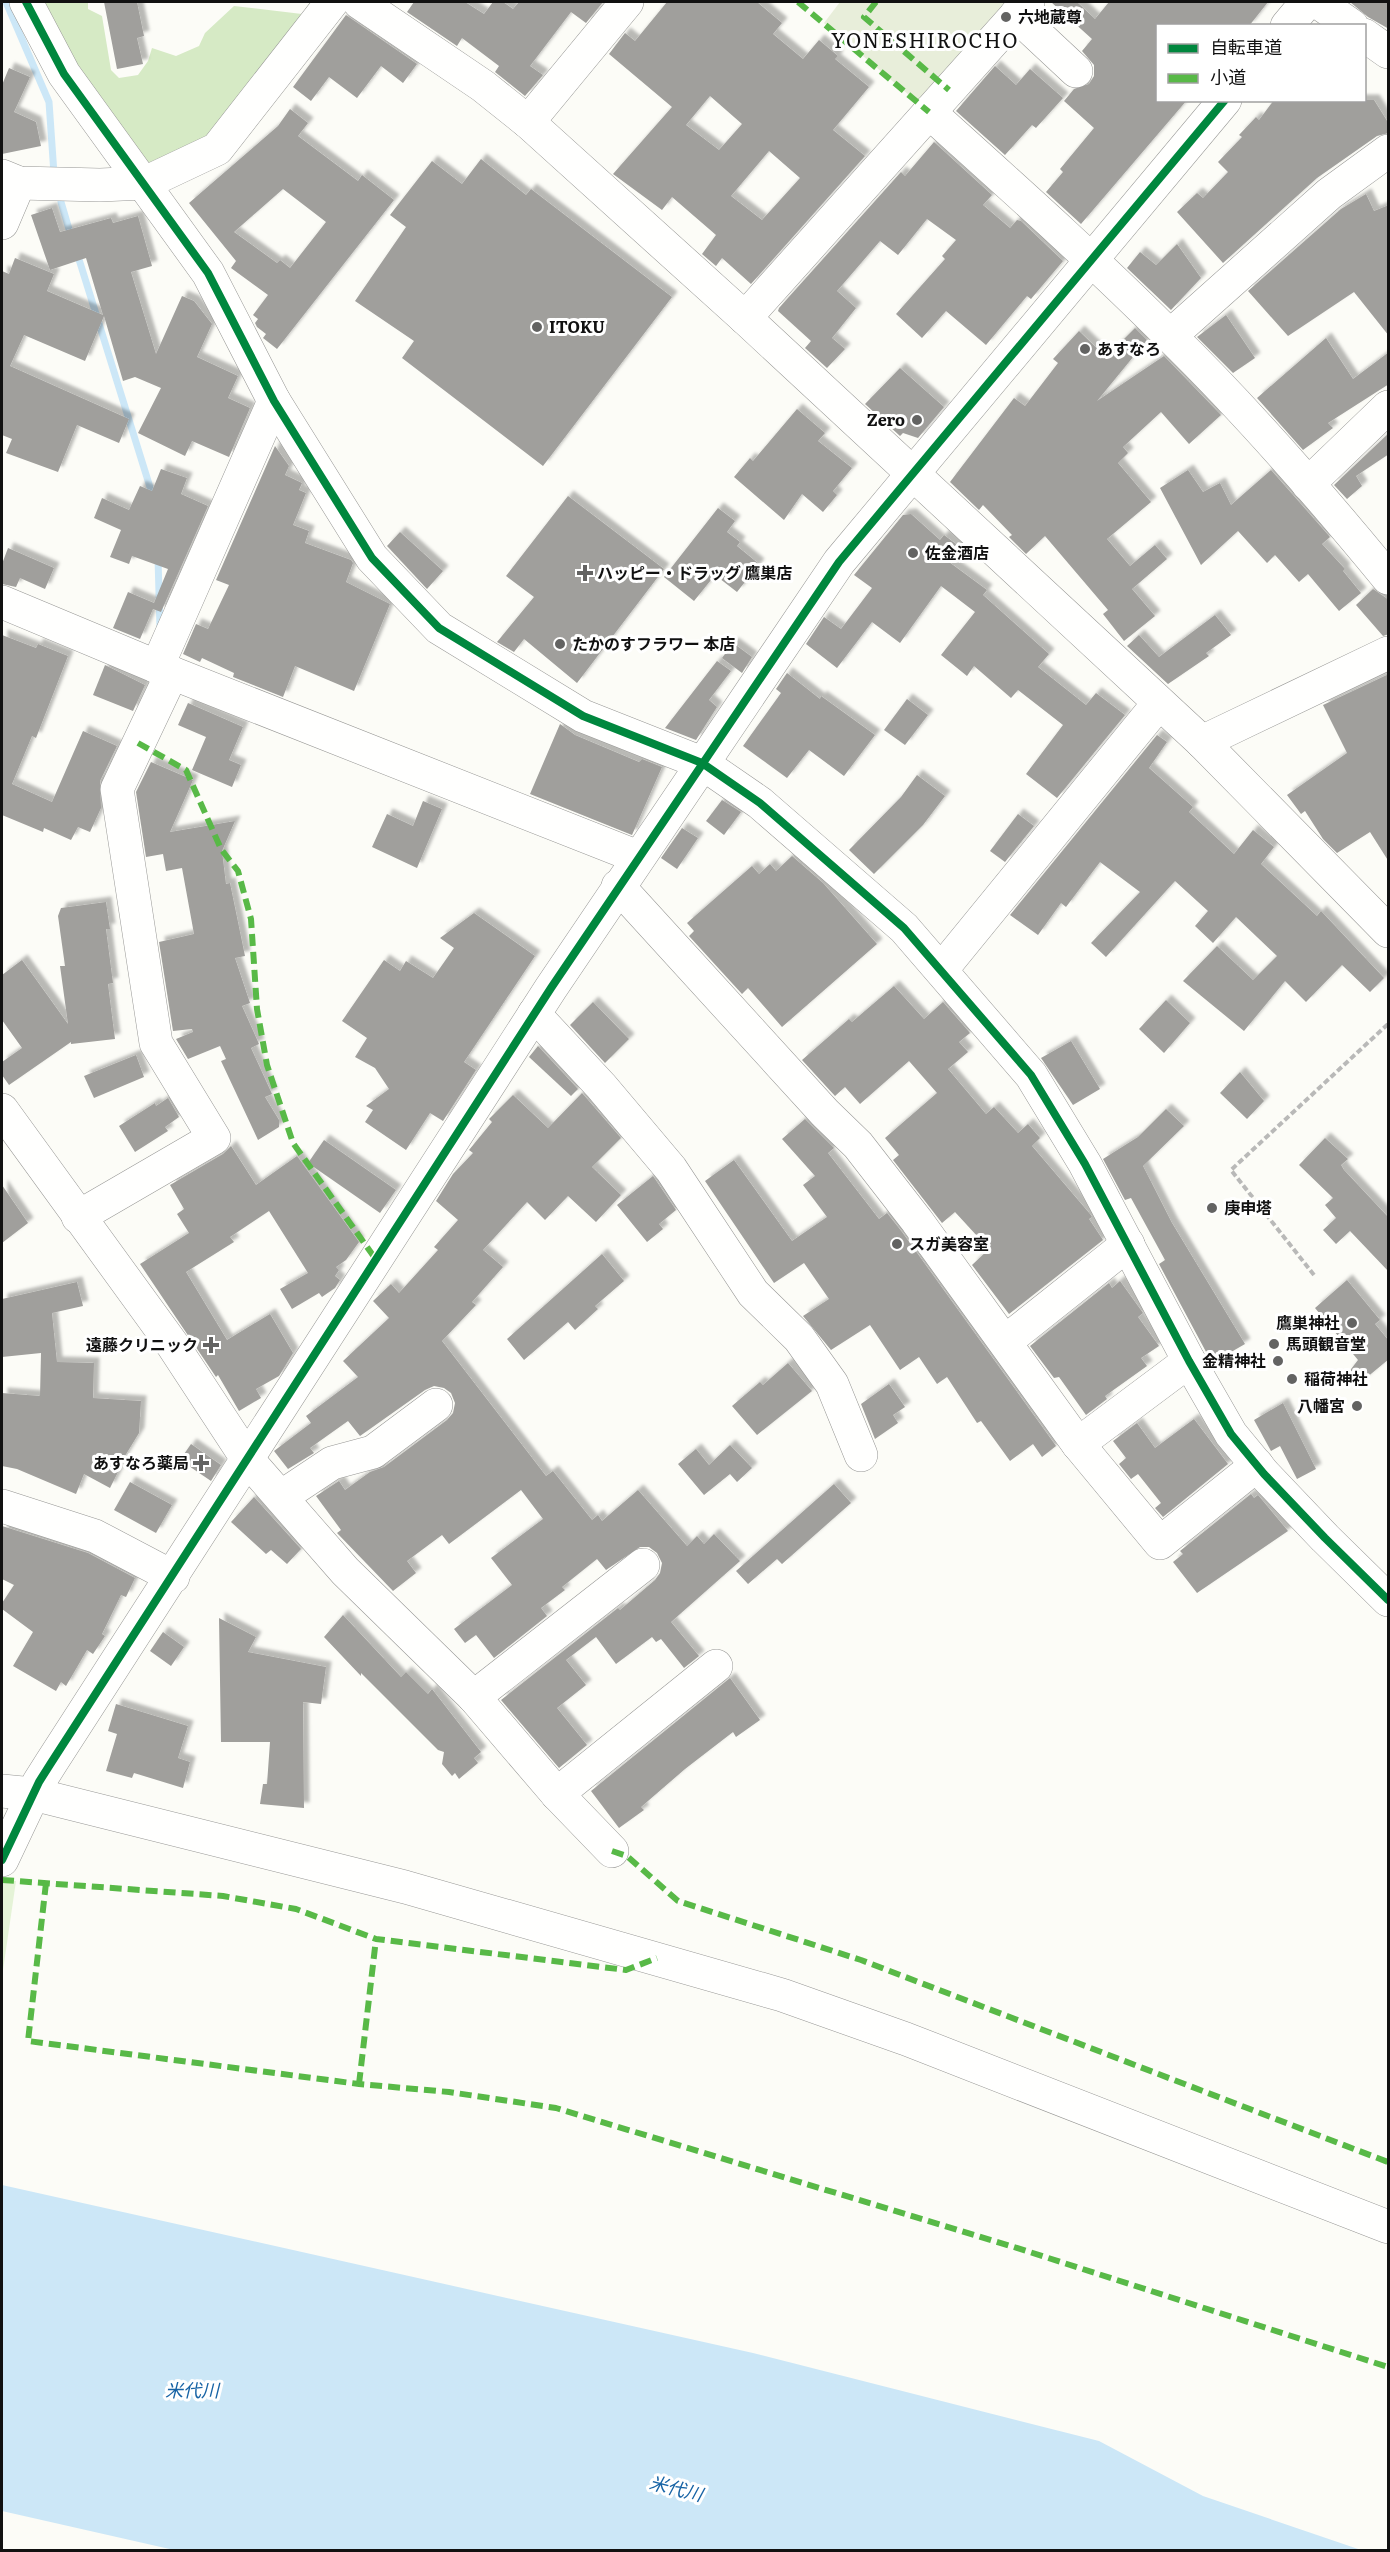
<svg xmlns="http://www.w3.org/2000/svg" width="1390" height="2552" font-family="Literata,'Noto Sans JP',serif">
<defs>
<filter id="shadow"><feDropShadow dx="5.5" dy="-5.5" stdDeviation="1.5" flood-color="#0004"/></filter>
</defs>
<rect width="100%" height="100%" fill="#fcfcf7"/>
<polygon fill="#e5f3d7" points="2,1880 16,1881 2,1977"/>
<polygon fill="#d6eac5" points="38,2 88,2 88,9 102,16 111,70 119,78 138,75 148,61 152,48 176,56 199,46 205,33 234,6 302,14 310,2 316,2 219,133 144,167 71,70"/>
<polygon fill="#e8eeda" points="840,2 1028,2 929,112 824,23"/>
<polygon fill="#cce7f7" points="2,2185 753,2353 1099,2441 1203,2496 1361,2550 174,2550 2,2511"/>
<g fill="none" stroke-linecap="round" stroke-linejoin="round">
<g stroke="#cce7f7" stroke-width="7">
<polyline points="6,2 49,102 54,174"/>
<polyline points="61,202 71,236"/>
<polyline points="77,253 154,500"/>
<polyline points="158,558 160,628"/>
</g>
</g>
<g fill="#a09f9c" fill-rule="evenodd" filter="url(#shadow)">
<polygon points="104,2 137,2 144,36 137,38 143,64 117,69"/>
<polygon points="414,2 465,2 484,14 493,2 503,2 513,9 519,2 603,2 586,23 571,12 530,66 543,75 525,96 495,72 499,66 462,38 457,46 407,12"/>
<path d="M667 2H757L782 23 773 34 803 59 819 40 838 56 835 59 869 87 833 130 865 156 751 284 722 258 716 266 702 254 716 235 672 197 662 210 613 174 672 107 609 54 625 33 635 41ZM710 96 742 124 719 150 686 125ZM769 151 800 178 762 220 731 196Z"/>
<polygon points="1051,2 1077,2 1095,19 1109,2 1268,2 1249,26 1158,26 1158,100 1187,100 1081,224 1046,192 1063,172 1060,169 1094,128 1064,101 1074,89 1089,84 1094,76 1094,65 1082,51 1092,39"/>
<polygon points="1350,2 1389,2 1389,29 1368,17"/>
<polygon points="346,15 417,64 403,83 381,66 357,98 329,77 311,101 293,87"/>
<polygon points="995,66 1016,85 1030,69 1063,98 1036,128 1032,125 1005,155 956,111"/>
<polygon points="9,68 30,77 14,112 36,122 41,146 2,154 2,85"/>
<polygon points="1274,100 1374,100 1389,124 1389,133 1377,136 1317,178 1223,263 1177,212 1197,193 1203,198 1228,172 1218,162 1242,137 1239,135 1256,117 1259,120"/>
<path d="M290 109 308 123 298 136 358 181 362 175 394 200 277 349 263 338 266 334 257 327 255 323 258 319 253 315 268 295 231 268 236 261 189 203 278 126ZM283 189 326 222 290 268 280 260 277 263 234 232Z"/>
<polygon points="934,142 992,195 983,205 1010,228 1017,220 1021,221 1063,261 1031,299 1027,296 986,345 946,311 922,338 896,314 945,259 942,256 956,240 927,219 898,255 880,241 837,291 856,308 832,338 845,349 827,368 805,348 811,341 778,311 779,308 901,172 905,176"/>
<polygon points="481,159 526,195 531,189 672,297 543,466 402,358 414,341 355,301 406,227 390,215 432,161 462,184"/>
<polygon points="1366,194 1374,211 1389,205 1389,336 1354,292 1288,336 1248,291 1341,209"/>
<polygon points="52,208 60,232 111,218 113,223 138,216 152,266 131,272 156,354 182,296 194,301 212,324 197,357 238,376 228,398 250,408 229,457 192,441 185,456 138,433 161,388 135,377 123,381 104,316 85,361 24,335 10,366 129,419 119,443 77,425 58,472 6,453 12,439 2,435 2,271 9,274 15,258 54,274 47,291 103,315 86,258 50,270 31,215"/>
<polygon points="1177,244 1201,278 1171,310 1127,268 1140,252 1156,265"/>
<polygon points="1226,315 1255,358 1233,373 1197,337"/>
<polygon points="1135,328 1147,340 1097,401 1164,356 1221,415 1189,444 1161,412 1123,447 1128,453 1118,463 1151,502 1107,539 1130,566 1155,545 1167,559 1132,589 1155,616 1124,641 1103,614 1108,610 1045,536 1026,554 1009,537 1012,535 983,505 979,510 950,482 1014,398 1025,406 1058,363 1053,359 1079,331 1106,357"/>
<polygon points="1326,338 1353,379 1389,352 1389,384 1328,423 1333,428 1303,450 1257,398"/>
<polygon points="900,368 944,407 918,438 903,433 900,436 865,404"/>
<polygon points="797,409 825,433 818,441 852,468 833,491 837,495 823,512 802,494 784,520 734,477 750,458 753,461"/>
<polygon points="1389,433 1389,454 1356,476 1362,486 1347,499 1334,485"/>
<polygon points="275,446 289,466 285,475 302,483 299,490 306,493 293,525 309,531 305,543 351,560 353,563 346,582 390,604 354,691 295,666 283,697 233,677 234,673 202,658 200,662 183,654 196,624 208,629 229,585 216,580"/>
<polygon points="161,469 187,478 181,494 208,506 161,612 153,609 140,639 113,628 128,592 154,603 168,569 132,556 129,564 110,557 121,530 94,518 102,498 129,510 140,486 152,491"/>
<polygon points="1188,470 1203,492 1220,483 1231,505 1271,470 1330,537 1322,544 1345,569 1343,571 1361,593 1339,611 1308,574 1299,582 1275,555 1267,563 1238,531 1201,565 1160,488"/>
<polygon points="568,496 664,569 577,683 524,639 514,652 497,642 534,597 506,576"/>
<polygon points="718,508 735,521 727,532 740,542 737,546 759,564 737,592 715,575 694,601 664,577"/>
<polygon points="911,514 940,540 944,535 960,547 949,562 987,590 983,595 1049,654 1038,667 1086,705 1096,693 1125,715 1057,798 1026,774 1063,725 1018,690 1011,698 974,666 967,676 941,655 975,612 941,586 900,643 872,622 837,668 806,644 824,617 841,629 872,588 854,575 903,515"/>
<polygon points="400,532 443,571 427,589 387,546"/>
<polygon points="8,548 54,568 45,589 20,578 16,587 2,584 2,564"/>
<polygon points="1373,589 1389,600 1389,634 1383,636 1356,605"/>
<polygon points="1215,615 1231,635 1206,653 1209,656 1168,684 1127,646 1139,635 1159,657"/>
<polygon points="2,635 36,648 38,644 68,656 36,738 32,736 12,784 52,802 83,731 117,746 100,781 101,808 90,832 78,827 71,840 44,828 43,832 2,815"/>
<polygon points="733,643 752,657 742,673 722,658"/>
<polygon points="717,661 731,671 709,700 717,707 696,740 665,728"/>
<polygon points="105,665 145,685 133,711 93,695"/>
<polygon points="787,673 820,699 821,696 875,735 844,776 809,750 787,778 743,746 781,693 776,689"/>
<polygon points="1389,674 1389,862 1370,832 1337,853 1323,839 1305,811 1301,814 1287,795 1347,753 1323,705"/>
<polygon points="907,699 928,715 905,745 884,730"/>
<polygon points="188,703 243,727 229,760 241,765 232,787 192,770 206,737 178,725"/>
<polygon points="560,724 575,735 639,762 642,759 662,767 632,835 530,794"/>
<polygon points="1157,735 1167,742 1149,768 1193,807 1189,812 1234,854 1253,830 1274,847 1261,864 1317,916 1321,911 1384,978 1370,992 1342,965 1306,1002 1285,981 1244,1031 1183,981 1217,946 1253,980 1277,956 1236,917 1213,943 1195,926 1208,911 1175,881 1106,957 1091,943 1140,892 1100,862 1066,907 1061,903 1038,935 1010,915"/>
<polygon points="151,762 193,780 170,832 235,821 222,851 226,884 230,883 245,956 235,958 250,1003 242,1006 259,1044 251,1048 272,1094 265,1097 279,1120 279,1127 258,1140 221,1061 226,1059 220,1046 188,1059 176,1039 193,1032 192,1029 173,1031 159,942 194,934 182,868 166,871 163,854 146,857 136,792"/>
<polygon points="917,775 945,796 923,825 874,874 849,850 901,797"/>
<polygon points="722,800 741,812 724,835 706,821"/>
<polygon points="423,801 442,809 417,868 372,847 387,814 413,826"/>
<polygon points="1018,814 1034,826 1005,862 990,851"/>
<polygon points="682,828 698,838 677,869 661,858"/>
<polygon points="792,856 823,883 877,944 782,1027 748,988 742,994 689,936 694,931 687,923 752,866 759,874 770,864 776,871"/>
<polygon points="106,902 110,929 106,929 113,983 108,984 115,1039 71,1044 71,1042 9,1085 2,1075 2,1062 22,1048 2,1020 2,975 22,960 68,1024 60,966 65,966 58,916 61,908"/>
<polygon points="474,913 535,956 464,1062 476,1070 443,1121 430,1113 406,1150 365,1122 373,1110 366,1106 389,1089 375,1068 355,1057 367,1038 342,1021 384,960 400,971 406,961 433,978 454,948 440,938"/>
<polygon points="894,986 924,1019 943,1002 970,1033 959,1042 968,1052 948,1069 986,1114 994,1107 1018,1133 1028,1124 1040,1138 1032,1146 1090,1214 1092,1217 1089,1219 1103,1240 1009,1314 972,1265 989,1249 955,1212 942,1223 893,1160 899,1155 885,1138 937,1093 909,1061 860,1104 845,1087 835,1096 802,1060 849,1019 852,1022"/>
<polygon points="1166,1000 1190,1023 1164,1053 1139,1029"/>
<polygon points="593,1002 629,1039 605,1063 570,1025"/>
<polygon points="1071,1041 1100,1089 1073,1105 1041,1058"/>
<polygon points="538,1046 578,1089 571,1096 529,1057"/>
<polygon points="136,1055 144,1077 94,1098 84,1076"/>
<polygon points="1240,1072 1264,1101 1247,1119 1220,1093"/>
<polygon points="582,1093 621,1138 592,1167 621,1195 596,1222 568,1196 545,1220 527,1202 483,1250 503,1267 472,1302 476,1305 442,1341 546,1476 553,1471 592,1520 598,1515 602,1521 638,1490 687,1546 697,1536 704,1544 714,1534 740,1561 671,1622 699,1656 684,1668 661,1639 656,1642 652,1637 616,1664 596,1637 566,1660 586,1685 557,1708 587,1745 559,1768 501,1700 618,1608 620,1610 655,1580 660,1573 662,1563 657,1553 649,1547 640,1547 606,1570 597,1559 562,1587 565,1590 541,1608 547,1616 494,1658 476,1635 465,1643 454,1629 512,1585 491,1558 543,1519 521,1490 449,1544 442,1535 407,1561 416,1573 393,1591 337,1533 341,1530 316,1496 339,1481 345,1490 370,1472 384,1467 447,1420 453,1413 455,1403 451,1393 444,1388 434,1386 425,1390 360,1436 348,1421 310,1448 314,1453 288,1469 274,1451 311,1423 306,1416 358,1377 343,1361 389,1318 373,1301 391,1284 399,1293 438,1250 434,1247 458,1220 436,1201 453,1174 473,1153 469,1150 492,1122 489,1119 513,1095 548,1128"/>
<polygon points="168,1098 179,1117 165,1127 168,1131 135,1152 119,1126 155,1103 156,1106"/>
<polygon points="1166,1109 1184,1126 1143,1166 1172,1223 1245,1344 1212,1363 1159,1264 1165,1260 1131,1198 1125,1200 1103,1159 1138,1137"/>
<polygon points="805,1119 834,1148 828,1153 879,1219 887,1213 902,1232 1056,1446 1042,1457 1033,1444 1010,1461 981,1421 977,1423 947,1377 937,1384 919,1357 900,1370 870,1325 831,1350 803,1316 829,1299 804,1263 774,1283 705,1181 734,1160 792,1241 827,1217 803,1185 815,1176 782,1139"/>
<polygon points="1325,1138 1348,1159 1341,1165 1344,1170 1389,1218 1389,1272 1350,1231 1336,1244 1323,1230 1336,1218 1325,1205 1333,1198 1299,1165"/>
<polygon points="324,1140 396,1190 380,1213 308,1163"/>
<polygon points="231,1146 256,1185 297,1156 359,1242 346,1260 336,1267 339,1270 335,1276 340,1280 335,1288 322,1297 319,1293 292,1309 280,1289 308,1273 269,1211 230,1237 234,1242 186,1272 227,1340 270,1314 293,1353 279,1376 256,1389 261,1398 239,1411 218,1375 216,1377 140,1264 189,1233 177,1214 184,1209 170,1185 223,1154"/>
<polygon points="653,1176 676,1210 659,1224 663,1229 647,1242 617,1205"/>
<polygon points="2,1185 28,1223 2,1243"/>
<polygon points="602,1254 624,1281 595,1306 598,1309 575,1330 568,1322 524,1360 507,1339"/>
<polygon points="1347,1280 1380,1320 1375,1324 1389,1341 1389,1359 1360,1383 1348,1373 1358,1360 1315,1308"/>
<polygon points="1120,1281 1143,1313 1138,1317 1159,1346 1141,1358 1147,1366 1105,1396 1107,1399 1086,1415 1059,1377 1054,1378 1030,1346 1109,1283 1112,1288"/>
<polygon points="77,1282 83,1306 52,1313 57,1362 94,1363 93,1398 141,1401 139,1433 117,1469 119,1470 110,1488 84,1474 76,1494 17,1469 2,1466 2,1393 40,1396 41,1353 2,1357 2,1299"/>
<polygon points="788,1363 812,1391 757,1435 732,1406 760,1382 763,1385"/>
<polygon points="889,1384 905,1407 893,1415 898,1423 875,1439 861,1404"/>
<polygon points="1283,1403 1316,1469 1297,1479 1280,1446 1271,1451 1254,1420"/>
<polygon points="1194,1419 1228,1464 1163,1517 1155,1508 1161,1503 1138,1474 1131,1479 1119,1464 1126,1458 1113,1441 1137,1423 1155,1448"/>
<polygon points="191,1444 221,1465 211,1481 180,1460"/>
<polygon points="730,1445 752,1468 737,1482 730,1474 704,1495 678,1464 696,1449 709,1465"/>
<polygon points="130,1482 172,1505 156,1533 114,1510"/>
<polygon points="834,1484 851,1503 782,1564 777,1559 748,1584 736,1571"/>
<polygon points="1251,1494 1254,1498 1258,1495 1288,1531 1197,1593 1173,1562 1183,1554 1180,1551"/>
<polygon points="254,1497 301,1549 287,1564 271,1550 266,1554 231,1522"/>
<polygon points="2,1526 88,1553 135,1578 126,1597 121,1595 102,1634 105,1636 93,1654 87,1650 66,1686 61,1682 56,1691 13,1666 33,1632 2,1609 2,1603 14,1585 2,1579"/>
<polygon points="343,1615 401,1677 406,1672 428,1694 432,1689 481,1752 474,1758 478,1763 459,1779 455,1773 452,1776 442,1764 444,1752 438,1750 361,1673 361,1676 324,1637"/>
<polygon points="219,1618 256,1637 248,1652 326,1667 321,1704 303,1702 304,1808 260,1804 263,1784 267,1784 270,1742 221,1742"/>
<polygon points="163,1632 184,1647 171,1666 150,1651"/>
<polygon points="730,1678 760,1720 736,1737 733,1732 685,1769 641,1807 644,1810 619,1828 591,1791"/>
<polygon points="116,1704 188,1726 178,1758 190,1762 183,1788 134,1773 132,1778 106,1771 117,1734 108,1731"/>
</g>
<g fill="none" stroke-linecap="round" stroke-linejoin="round">
<g stroke="#979795" stroke-width="34">
<g id="minor">
<polyline points="26,2 64,74 208,273 274,401 372,558 439,628 583,716 702,763 760,803 904,928 1031,1075 1085,1164 1189,1361 1231,1434 1264,1474 1325,1538 1388,1600"/>
<polyline points="359,2 483,86 528,122 745,318 1202,742 1388,931"/>
<polyline points="1318,2 1352,26"/>
<polyline points="1016,15 1076,71"/>
<polyline points="1287,26 1307,2"/>
<polyline points="1364,35 1388,52"/>
<path d="M929 112C1010 185 1092 258 1169 335 1247 411 1319 494 1388 578"/>
<polyline points="528,122 627,2"/>
<polyline points="2,176 19,183 100,185 145,183 217,149 332,2"/>
<polyline points="2,223 19,183"/>
<polyline points="745,318 1028,2"/>
<polyline points="1170,336 1329,194 1388,151"/>
<polyline points="1308,484 1388,407"/>
<polyline points="2,602 172,673 638,857"/>
<polyline points="157,667 274,401"/>
<polyline points="1202,742 1388,653"/>
<polyline points="618,886 825,1113 858,1145 917,1221 1078,1444 1189,1361"/>
<polyline points="942,969 1159,703"/>
<polyline points="534,1014 601,1086 671,1169 753,1293 799,1338 832,1384 861,1455"/>
<polyline points="2,1110 172,1344 248,1460 345,1571 474,1697 557,1794 612,1851"/>
<polyline points="78,1217 214,1138 156,1043 117,789 172,673"/>
<polyline points="1006,1341 1128,1244"/>
<polyline points="1078,1444 1160,1543 1257,1465"/>
<polyline points="281,1497 332,1463 373,1452 436,1405"/>
<polyline points="2,1506 95,1536 173,1577"/>
<polyline points="474,1697 643,1565"/>
<polyline points="2,1791 33,1794 405,1887 782,1995 906,2039 1388,2227"/>
<polyline points="557,1794 716,1666"/>
<polyline points="2,1860 39,1782 51,1763 551,988 839,562 1225,100"/>
</g>
</g>
<polyline stroke="#b9b9b8" stroke-width="4" stroke-dasharray="6 3" stroke-linecap="butt" points="1314,1275 1231,1170 1388,1024"/>
<use href="#minor" stroke="#fffffe" stroke-width="33"/>
<g stroke="#58b947" stroke-width="6" stroke-dasharray="12 6" stroke-linecap="butt">
<polyline points="798,2 929,112"/>
<polyline points="876,2 864,17 949,90"/>
<polyline points="138,743 186,770 221,849 238,871 251,919 257,1009 267,1065 293,1143 377,1261"/>
<polyline points="612,1851 627,1856 678,1901 861,1960 1388,2162"/>
<polyline points="2,1880 223,1896 296,1909 376,1939 626,1970 657,1958"/>
<polyline points="46,1883 28,2041 359,2084 449,2092 556,2108 1014,2247 1388,2367"/>
<polyline points="359,2084 376,1939"/>
</g>
<g stroke="#fff" stroke-width="11">
<g id="cycleway">
<polyline points="26,2 64,74 208,273 274,401 372,558 439,628 583,716 702,763 760,803 904,928 1031,1075 1085,1164 1189,1361 1231,1434 1264,1474 1325,1538 1388,1600"/>
<polyline points="2,1860 39,1782 51,1763 551,988 839,562 1225,100"/>
</g>
</g>
<use href="#cycleway" stroke="#00873e" stroke-width="8"/>
</g>
<g fill="#636362" stroke="#fff" stroke-width="2">
<circle cx="1006" cy="17" r="6"/>
<circle cx="537" cy="327" r="6"/>
<circle cx="1085" cy="349" r="6"/>
<circle cx="917" cy="420" r="6"/>
<circle cx="913" cy="553" r="6"/>
<path d="M582 564h6v6h6v6h-6v6h-6v-6h-6v-6h6z"/>
<circle cx="560" cy="644" r="6"/>
<circle cx="1212" cy="1208" r="6"/>
<circle cx="897" cy="1244" r="6"/>
<circle cx="1352" cy="1323" r="6"/>
<circle cx="1274" cy="1344" r="6"/>
<path d="M208 1336h6v6h6v6h-6v6h-6v-6h-6v-6h6z"/>
<circle cx="1278" cy="1361" r="6"/>
<circle cx="1292" cy="1379" r="6"/>
<circle cx="1357" cy="1406" r="6"/>
<path d="M198 1454h6v6h6v6h-6v6h-6v-6h-6v-6h6z"/>
</g>
<g text-anchor="middle" stroke-width="6" stroke-linejoin="round" paint-order="stroke">
<g font-size="16" font-weight="bold" fill="#111" stroke="#fff" text-anchor="start">
<text x="1018" y="23">六地蔵尊</text>
<text x="549" y="333">ITOKU</text>
<text x="1097" y="355">あすなろ</text>
<text x="905" y="426" text-anchor="end">Zero</text>
<text x="925" y="559">佐金酒店</text>
<text x="597" y="579">ハッピー・ドラッグ 鷹巣店</text>
<text x="572" y="650">たかのすフラワー 本店</text>
<text x="1224" y="1214">庚申塔</text>
<text x="909" y="1250">スガ美容室</text>
<text x="1340" y="1329" text-anchor="end">鷹巣神社</text>
<text x="1286" y="1350">馬頭観音堂</text>
<text x="198" y="1351" text-anchor="end">遠藤クリニック</text>
<text x="1266" y="1367" text-anchor="end">金精神社</text>
<text x="1304" y="1385">稲荷神社</text>
<text x="1345" y="1412" text-anchor="end">八幡宮</text>
<text x="189" y="1469" text-anchor="end">あすなろ薬局</text>
</g>
<g font-size="18" font-style="italic" fill="#1763a5" stroke="#fff">
<text x="192" y="2397">米代川</text>
<text transform="translate(676 2489) rotate(14)" y="6">米代川</text>
</g>
<g font-size="20" letter-spacing="1.5" fill="#111" stroke="#fff">
<text x="925" y="48">YONESHIROCHO</text>
</g>
</g>
<rect width="1390" height="2552" fill="none" stroke="#111111" stroke-width="6"/>
<rect x="1156" y="24" width="210" height="78" fill="#ffffff" stroke="#a0a0a0" stroke-width="1.5"/>
<rect x="1168" y="44" width="30" height="9" fill="#00873e" stroke="#a0a0a0" stroke-width="1.5"/>
<text x="1210" y="54" font-size="18" fill="#111111">自転車道</text>
<rect x="1168" y="74" width="30" height="9" fill="#58b947" stroke="#a0a0a0" stroke-width="1.5"/>
<text x="1210" y="84" font-size="18" fill="#111111">小道</text>
</svg>
